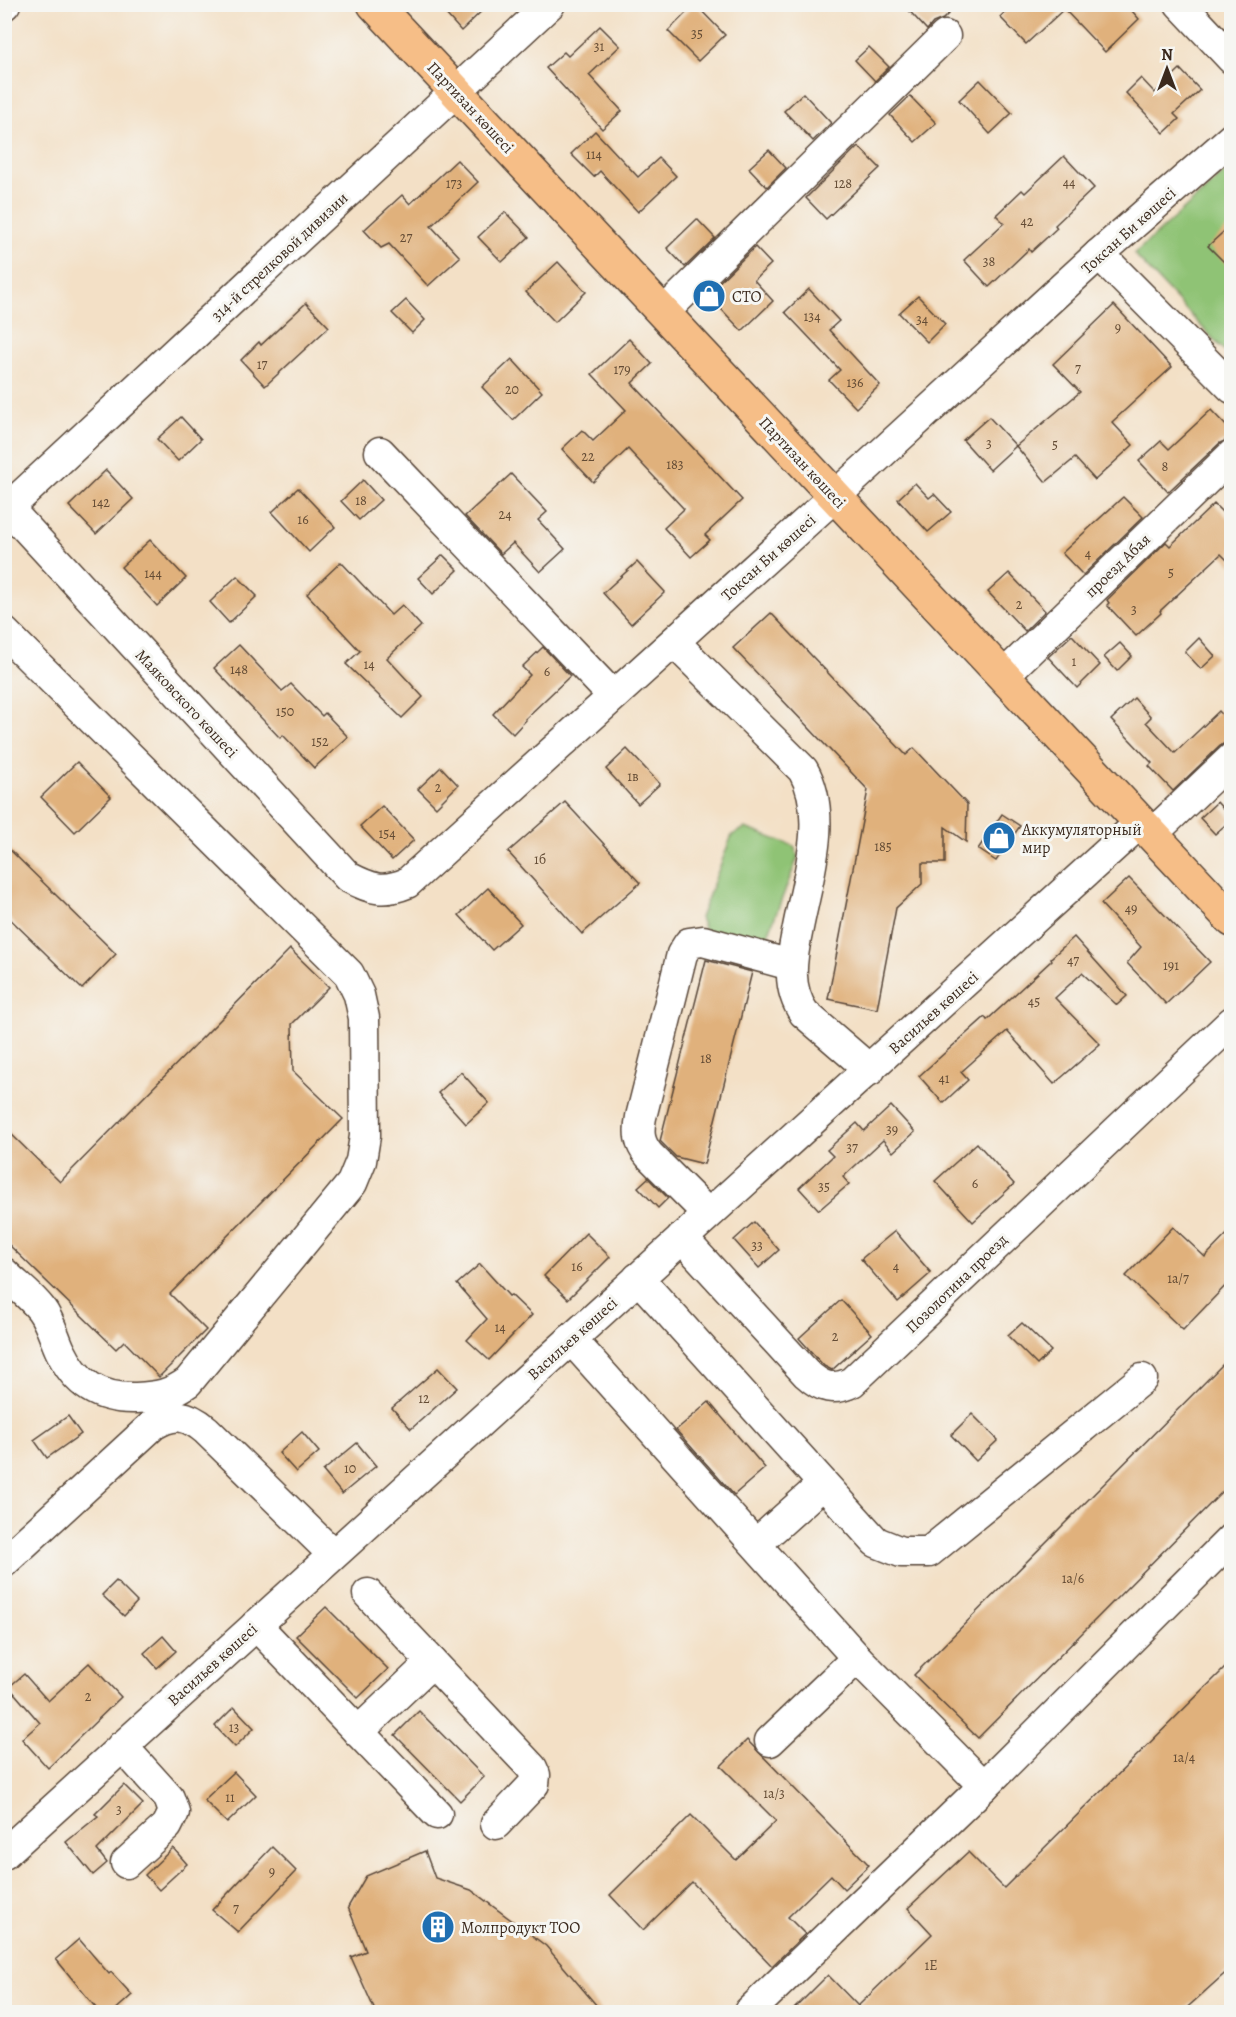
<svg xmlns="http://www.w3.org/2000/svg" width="1236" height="2017" font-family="Alegreya,serif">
<rect width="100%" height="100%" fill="#f6f6f2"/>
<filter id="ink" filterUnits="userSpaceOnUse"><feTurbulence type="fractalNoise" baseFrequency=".0167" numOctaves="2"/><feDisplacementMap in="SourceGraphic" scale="12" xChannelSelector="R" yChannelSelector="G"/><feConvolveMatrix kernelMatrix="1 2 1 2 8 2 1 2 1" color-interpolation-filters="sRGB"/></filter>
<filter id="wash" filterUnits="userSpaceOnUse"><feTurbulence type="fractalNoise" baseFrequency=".008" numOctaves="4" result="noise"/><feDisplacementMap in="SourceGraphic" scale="24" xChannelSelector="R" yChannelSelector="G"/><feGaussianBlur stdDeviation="1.35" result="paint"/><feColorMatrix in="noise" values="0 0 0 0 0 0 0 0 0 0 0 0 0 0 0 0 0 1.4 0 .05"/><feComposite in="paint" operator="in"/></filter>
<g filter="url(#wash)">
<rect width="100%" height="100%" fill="#f3e0c6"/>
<g fill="#8fc374" stroke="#657649" stroke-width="1.5">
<polygon points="1231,167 1231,358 1134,254"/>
<polygon points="745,828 794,846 798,857 764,945 705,930 700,918 732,835"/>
</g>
<g id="blocks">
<g fill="#e0b17b">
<polygon points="437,4 489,4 461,31"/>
<polygon points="695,4 725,35 698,61 668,31"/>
<polygon points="903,4 958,4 943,19 933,23 927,30"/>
<polygon points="1013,4 1126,4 1139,19 1105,52 1064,9 1026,44 1000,17"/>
<polygon points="600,26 620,46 589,75 622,111 602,129 546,68 564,52 568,56"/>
<polygon points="869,47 889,67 875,81 855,60"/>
<polygon points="1180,69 1200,90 1174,114 1179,119 1164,133 1126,93 1141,78 1155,93"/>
<polygon points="980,80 1012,113 990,134 959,100"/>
<polygon points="803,93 831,123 813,141 784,111"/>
<polygon points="910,96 936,123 915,142 890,115"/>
<polygon points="595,131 638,177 659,158 676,176 638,212 600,171 594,177 571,154"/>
<polygon points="859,147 880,168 826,219 806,198 855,149 856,150"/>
<polygon points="769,150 786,168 767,187 749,168"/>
<polygon points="1064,156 1094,188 1055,225 1057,228 1031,252 1029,249 989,287 964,260 1004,223 996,215 1022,190 1025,193"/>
<polygon points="457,160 478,182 431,226 460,257 428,286 389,244 381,248 364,230 402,195 410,204"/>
<polygon points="505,212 529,237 502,262 478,237"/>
<polygon points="697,219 715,238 685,267 667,248"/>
<polygon points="1232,224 1232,270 1208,246"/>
<polygon points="755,247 771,264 754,280 773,301 742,331 707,294"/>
<polygon points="558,262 586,292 555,322 526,292"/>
<polygon points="809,289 839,321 829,330 880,385 856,408 829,380 840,370 785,312"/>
<polygon points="918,296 945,324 927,342 899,313"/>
<polygon points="406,300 425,320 412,333 392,313"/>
<polygon points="306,303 329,327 265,386 241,360 259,342 261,345"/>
<polygon points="1114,305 1172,367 1112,422 1133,445 1095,480 1075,458 1046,482 1016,446 1080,392 1053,364"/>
<polygon points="629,339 652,364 632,383 742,500 705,535 710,540 691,557 664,528 684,509 628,449 593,482 562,449 582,430 593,441 626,410 592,374"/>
<polygon points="512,359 542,392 513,420 482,387"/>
<polygon points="1211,410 1232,432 1232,438 1220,443 1168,492 1139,461 1161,441 1169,449"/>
<polygon points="181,417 201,439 178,461 157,439"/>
<polygon points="989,417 1016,446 990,470 963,440"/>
<polygon points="106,470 133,499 96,534 69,506"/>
<polygon points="511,474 547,512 538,520 565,549 540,572 513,543 501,554 465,516"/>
<polygon points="363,480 381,500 359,520 341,501"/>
<polygon points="915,483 929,498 934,494 951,512 928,532 898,499"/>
<polygon points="298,488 335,527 309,552 272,512"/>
<polygon points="1123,497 1143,517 1083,575 1062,553"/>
<polygon points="1214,504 1232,522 1232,565 1221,554 1160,611 1161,613 1136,636 1107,605 1109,603 1107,600 1166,542 1170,546"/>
<polygon points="150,540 186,578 157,606 121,567"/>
<polygon points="443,555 458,570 433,594 418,578"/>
<polygon points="341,562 391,615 402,605 421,626 387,658 423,697 402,718 346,664 360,651 307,594"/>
<polygon points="637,562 665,592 631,624 603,593"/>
<polygon points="1009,573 1045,611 1025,631 988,592"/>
<polygon points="237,576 257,596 229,623 210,602"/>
<polygon points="771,613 906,755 914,748 967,804 966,842 945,827 945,863 922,863 922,884 896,908 877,1009 828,999 868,790 733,648"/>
<polygon points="1072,635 1100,665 1077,688 1048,657"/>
<polygon points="1199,638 1215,656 1201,669 1185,652"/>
<polygon points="1120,643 1132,656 1117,671 1104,657"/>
<polygon points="239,645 282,691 291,684 322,716 325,713 348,737 314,768 283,735 280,738 214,668"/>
<polygon points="543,647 570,676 525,719 526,720 513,734 493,714 530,675 522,667"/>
<polygon points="1134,698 1151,717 1146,722 1175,753 1219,711 1232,725 1232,738 1220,746 1173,791 1149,766 1152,763 1111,720"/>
<polygon points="627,749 660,784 638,804 606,769"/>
<polygon points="77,762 111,797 75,832 41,797"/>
<polygon points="441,767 458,785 436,807 418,789"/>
<polygon points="565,802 640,883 582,934 508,852"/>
<polygon points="1217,802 1232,819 1215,834 1200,818"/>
<polygon points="382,806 414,840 392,860 360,826"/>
<polygon points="1002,814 1020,826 996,861 978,849"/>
<polygon points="4,844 116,954 82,989 4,913"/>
<polygon points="1129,878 1210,962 1166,1004 1127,963 1141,947 1101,904"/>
<polygon points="488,888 521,924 492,950 459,915"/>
<polygon points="1074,937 1127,996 1117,1005 1082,973 1055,998 1100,1044 1054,1084 1007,1031 961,1072 968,1080 943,1103 919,1076 985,1017 987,1020 1052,960 1051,958"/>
<polygon points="290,949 329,987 292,1024 293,1071 343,1119 170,1294 206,1330 159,1377 124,1341 116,1349 4,1240 4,1127 60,1182"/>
<polygon points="706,960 752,972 704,1164 676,1157 660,1141"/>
<polygon points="461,1072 489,1103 466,1124 438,1093"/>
<polygon points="891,1106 915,1132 893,1152 883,1140 843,1177 849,1184 819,1210 799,1188 833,1156 827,1150 857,1123 864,1131"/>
<polygon points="977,1143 1014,1184 973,1222 935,1181"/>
<polygon points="648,1178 668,1198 658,1208 638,1187"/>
<polygon points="754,1222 779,1250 759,1268 734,1240"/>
<polygon points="1173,1227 1205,1257 1232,1229 1232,1279 1183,1330 1126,1276"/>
<polygon points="895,1231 931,1273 898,1302 861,1259"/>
<polygon points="586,1233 610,1257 568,1299 544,1276"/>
<polygon points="480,1264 509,1296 511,1295 532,1315 489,1360 467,1340 487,1319 457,1284"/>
<polygon points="841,1300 872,1334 832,1370 824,1366 799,1338"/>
<polygon points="1022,1323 1051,1351 1037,1365 1008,1336"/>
<polygon points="1232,1355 1232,1482 978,1738 914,1675"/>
<polygon points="438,1368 457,1388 411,1429 392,1408"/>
<polygon points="709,1402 765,1468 734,1495 676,1430"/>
<polygon points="972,1414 998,1440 976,1461 951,1435"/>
<polygon points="68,1416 81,1434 47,1458 34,1440"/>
<polygon points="302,1432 319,1452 296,1472 279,1453"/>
<polygon points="357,1443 376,1466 342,1494 323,1471"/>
<polygon points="116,1581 137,1602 124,1616 102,1595"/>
<polygon points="326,1607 388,1669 358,1698 296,1636"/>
<polygon points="163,1636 176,1651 157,1668 144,1653"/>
<polygon points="1232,1661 1232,1967 1181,2013 790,2013 828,1975 858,2006 932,1934 908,1908 968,1852 1004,1888"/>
<polygon points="89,1663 121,1697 48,1768 22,1739 40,1723 9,1687 24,1674 48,1701"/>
<polygon points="234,1707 254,1728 235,1747 215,1726"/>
<polygon points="419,1711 484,1777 460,1801 395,1735"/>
<polygon points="747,1740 869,1865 844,1889 831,1875 788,1917 805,1934 772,1966 692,1882 643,1930 610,1895 691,1815 736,1860 776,1821 721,1766"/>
<polygon points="234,1772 256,1795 227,1823 204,1800"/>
<polygon points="124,1785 143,1804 97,1850 107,1863 93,1875 66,1842 98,1816 95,1814"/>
<polygon points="272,1847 296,1871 238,1932 212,1910"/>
<polygon points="173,1848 187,1864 159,1890 145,1875"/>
<polygon points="425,1851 435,1878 471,1890 546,1946 603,2013 376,2013 351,1957 366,1951 348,1907 366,1876"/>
<polygon points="79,1939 109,1974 111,1972 132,1995 112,2013 100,2013 56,1959"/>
</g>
</g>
</g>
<g filter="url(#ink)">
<use href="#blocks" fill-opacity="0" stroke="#574537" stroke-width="1.5"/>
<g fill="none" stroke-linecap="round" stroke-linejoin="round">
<g stroke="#574537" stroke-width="33">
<g id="minor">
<polyline points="1180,4 1232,59"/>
<polyline points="4,5 5,4"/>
<polyline points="1099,254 1232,388"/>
<polyline points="663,313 945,36"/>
<polyline points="380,452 613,696"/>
<path d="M4 504 348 877C371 889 383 893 407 883L835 496 1099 254 1232 138"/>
<polyline points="8,508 550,4"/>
<path d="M4 632 349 974 359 995 364 1018 365 1136 361 1161 352 1183 188 1382C170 1395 158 1397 136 1398 99 1399 76 1384 60 1350 54 1337 50 1321 41 1309 31 1296 16 1285 4 1273"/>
<path d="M674 642 803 770C830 817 806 883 797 933 791 961 787 988 804 1013L870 1070"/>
<polyline points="1003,676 1232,455"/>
<polyline points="1152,834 1232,758"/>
<path d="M708 1214 649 1155C639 1143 638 1133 641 1117L682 954 689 943 703 941 791 965"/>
<path d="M682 1238 807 1374C822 1388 834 1391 852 1382L1232 1022"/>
<polyline points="638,1278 876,1542 901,1552 929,1552 1142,1379"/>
<polyline points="571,1339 857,1658 984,1786"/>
<polyline points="756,1544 823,1484"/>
<path d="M4 1562 153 1425C174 1412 187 1414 206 1430L333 1554"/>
<polyline points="368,1594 532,1768 535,1775 534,1784 496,1824"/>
<polyline points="256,1625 437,1814"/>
<polyline points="358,1732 432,1662"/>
<polyline points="770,1741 857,1658"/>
<polyline points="122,1746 169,1798 174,1812 167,1826 126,1863"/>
<polyline points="4,1854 1141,822"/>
<polyline points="749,2012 984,1786 1232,1538"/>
</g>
</g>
<g stroke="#574537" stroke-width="36">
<polyline id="major" points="374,4 1232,920"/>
</g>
<use href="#minor" stroke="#fff" stroke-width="30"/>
<use href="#major" stroke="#f6be87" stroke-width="33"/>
</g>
</g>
<defs>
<g id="shop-disc" transform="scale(1.725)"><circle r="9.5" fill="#1f6fb2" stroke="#f6f6f2"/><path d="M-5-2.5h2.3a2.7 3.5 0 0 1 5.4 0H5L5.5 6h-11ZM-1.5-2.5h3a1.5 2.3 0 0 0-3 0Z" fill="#fff"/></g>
<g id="building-disc" transform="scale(1.725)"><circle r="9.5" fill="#1f6fb2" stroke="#f6f6f2"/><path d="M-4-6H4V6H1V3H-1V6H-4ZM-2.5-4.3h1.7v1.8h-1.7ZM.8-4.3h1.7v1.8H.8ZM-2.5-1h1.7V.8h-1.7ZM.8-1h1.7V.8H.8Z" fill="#fff"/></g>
</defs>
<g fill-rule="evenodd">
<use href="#shop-disc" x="709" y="296"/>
<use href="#shop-disc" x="999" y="838"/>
<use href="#building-disc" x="438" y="1927"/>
</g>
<g text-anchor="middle" stroke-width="6" stroke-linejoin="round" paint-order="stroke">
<g font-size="14" fill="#644c35">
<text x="697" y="38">35</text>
<text x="599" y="51">31</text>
<text x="594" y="159">114</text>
<text x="1069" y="187">44</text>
<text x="454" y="188">173</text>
<text x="843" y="188">128</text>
<text x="1027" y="226">42</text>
<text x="406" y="242">27</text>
<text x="989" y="266">38</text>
<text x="812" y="321">134</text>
<text x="922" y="324">34</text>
<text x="1118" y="332">9</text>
<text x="262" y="369">17</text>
<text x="1078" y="373">7</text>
<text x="622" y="374">179</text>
<text x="855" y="387">136</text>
<text x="512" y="394">20</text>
<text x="989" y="448">3</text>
<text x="1055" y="449">5</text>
<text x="588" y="461">22</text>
<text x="675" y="469">183</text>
<text x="1165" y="471">8</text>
<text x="361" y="505">18</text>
<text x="101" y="507">142</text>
<text x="505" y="519">24</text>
<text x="303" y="524">16</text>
<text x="1088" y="558">4</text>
<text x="1171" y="577">5</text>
<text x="153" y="578">144</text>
<text x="1019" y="609">2</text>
<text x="1134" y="614">3</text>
<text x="1074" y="666">1</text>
<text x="369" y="669">14</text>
<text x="239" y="674">148</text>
<text x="547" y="676">6</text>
<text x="285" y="716">150</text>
<text x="320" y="746">152</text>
<text x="633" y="781">1в</text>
<text x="438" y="792">2</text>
<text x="387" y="838">154</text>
<text x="883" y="851">185</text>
<text x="540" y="864">1б</text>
<text x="1131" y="913">49</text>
<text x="1073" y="965">47</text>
<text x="1171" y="970">191</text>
<text x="1034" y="1006">45</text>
<text x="706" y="1063">18</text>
<text x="944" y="1083">41</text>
<text x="892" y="1134">39</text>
<text x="852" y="1152">37</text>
<text x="975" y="1188">6</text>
<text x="824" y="1191">35</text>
<text x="757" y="1250">33</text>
<text x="577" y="1271">16</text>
<text x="896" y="1271">4</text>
<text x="1178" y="1283">1а/7</text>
<text x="500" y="1332">14</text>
<text x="835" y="1341">2</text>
<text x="424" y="1403">12</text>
<text x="350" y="1473">10</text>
<text x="1073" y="1583">1а/6</text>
<text x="88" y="1701">2</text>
<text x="234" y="1732">13</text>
<text x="1184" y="1762">1а/4</text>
<text x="774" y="1798">1а/3</text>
<text x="230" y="1802">11</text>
<text x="119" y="1814">3</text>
<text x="272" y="1876">9</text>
<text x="236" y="1913">7</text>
<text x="931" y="1970">1Е</text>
</g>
<g font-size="16" fill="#3b2a1e" stroke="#f6f6f2">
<text transform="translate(471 107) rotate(47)" y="6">Партизан көшесі</text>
<text transform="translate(1128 230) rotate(-42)" y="6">Токсан Би көшесі</text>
<text transform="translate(279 256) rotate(-43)" y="6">314-й стрелковой дивизии</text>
<text transform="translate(803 462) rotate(47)" y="6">Партизан көшесі</text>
<text transform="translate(768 557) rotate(-42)" y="6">Токсан Би көшесі</text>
<text transform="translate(1117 565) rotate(-44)" y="6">проезд Абая</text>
<text transform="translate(187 703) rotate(47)" y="6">Маяковского көшесі</text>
<text transform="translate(933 1012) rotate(-42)" y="6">Васильев көшесі</text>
<text transform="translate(956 1283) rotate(-44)" y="6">Позолотина проезд</text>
<text transform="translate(572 1338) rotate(-42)" y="6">Васильев көшесі</text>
<text transform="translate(212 1664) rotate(-42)" y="6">Васильев көшесі</text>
</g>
<g font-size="16" fill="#3b2a1e" stroke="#f6f6f2" text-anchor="start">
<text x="732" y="302">СТО</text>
<text x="1022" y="835">Аккумуляторный<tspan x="1022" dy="18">мир</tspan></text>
<text x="461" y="1933">Молпродукт ТОО</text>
</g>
</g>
<rect width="1236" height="2017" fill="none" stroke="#f6f6f2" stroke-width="24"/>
<g transform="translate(1167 69)" stroke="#f6f6f2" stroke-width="4.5" paint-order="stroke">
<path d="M0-4.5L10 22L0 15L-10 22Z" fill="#3b2a1e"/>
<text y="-9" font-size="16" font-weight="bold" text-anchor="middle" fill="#3b2a1e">N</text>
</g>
</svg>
